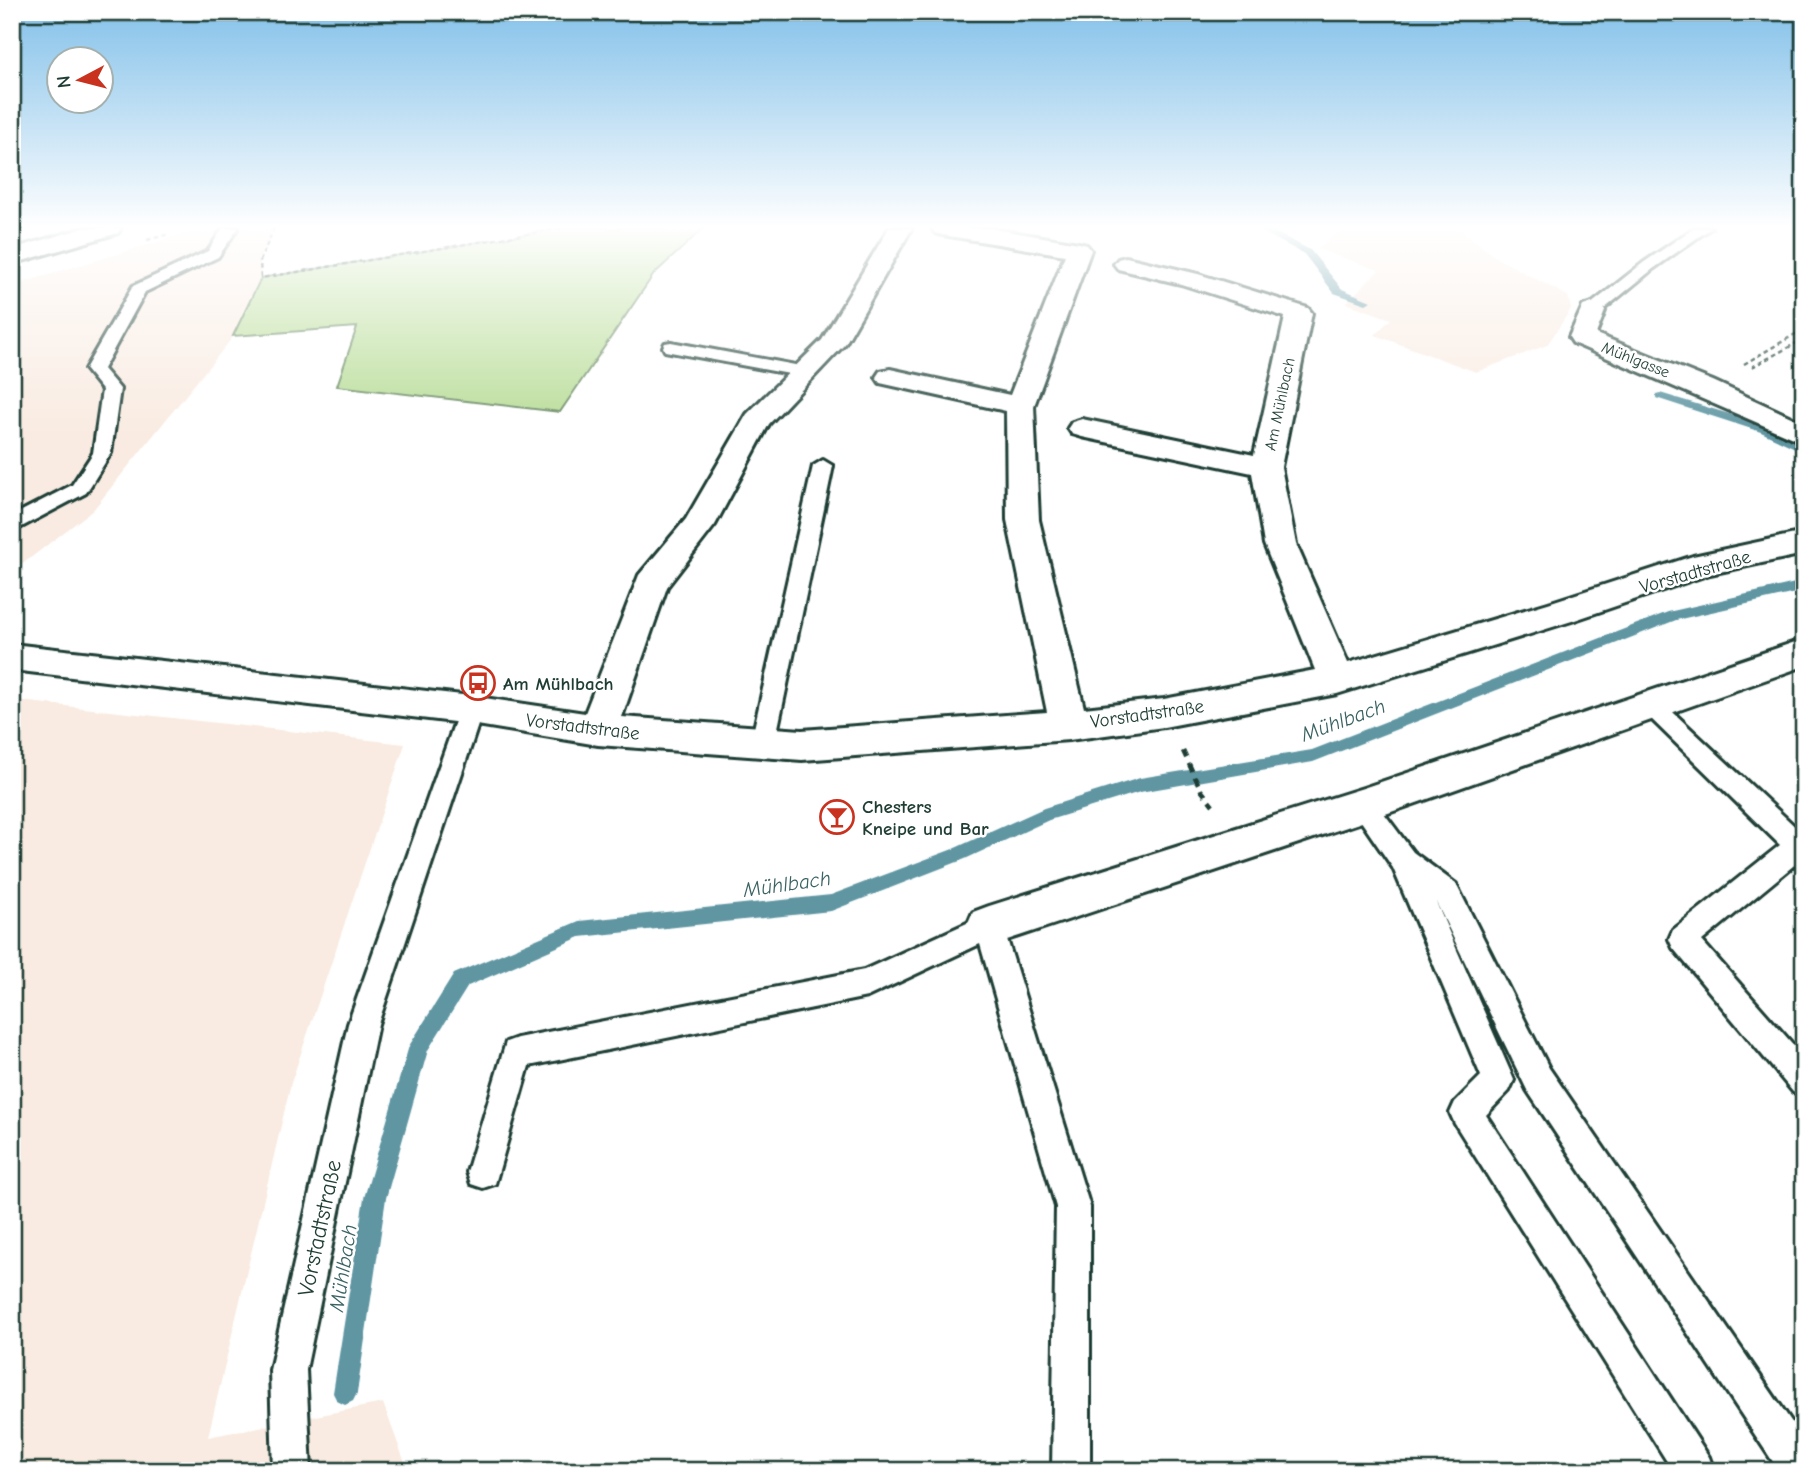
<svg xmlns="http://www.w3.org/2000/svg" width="1816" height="1483" font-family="'Comic Neue',sans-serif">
<rect width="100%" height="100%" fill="#fff"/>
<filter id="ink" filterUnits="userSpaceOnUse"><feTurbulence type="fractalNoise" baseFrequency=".0143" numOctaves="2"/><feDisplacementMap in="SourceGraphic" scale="14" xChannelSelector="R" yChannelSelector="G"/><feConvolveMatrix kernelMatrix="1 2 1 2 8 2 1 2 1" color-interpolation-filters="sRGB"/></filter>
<g filter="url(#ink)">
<g fill="#f9ebe1">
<polygon points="204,228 274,228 260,261 261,278 232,338 93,510 12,572 12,286"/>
<polygon points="1343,228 1459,228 1498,259 1568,296 1571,309 1547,345 1476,372 1375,335 1391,319 1346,303 1379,270 1318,249"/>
<polygon points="12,700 405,744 291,1083 208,1437 383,1403 408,1471 12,1471"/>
</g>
<polygon fill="#b8dc97" stroke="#6c8c66" stroke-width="2" points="563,228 704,228 654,274 560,412 337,386 357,327 233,336 261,278"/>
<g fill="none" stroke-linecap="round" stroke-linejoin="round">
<g fill="#5f96a2" fill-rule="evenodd">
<polygon points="1255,228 1267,228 1310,250 1342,289 1371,301 1366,304 1334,293 1304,254"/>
<polygon points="1660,393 1769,426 1804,443 1804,452 1761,432 1656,398 1656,394"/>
<polygon points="1804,581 1804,591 1676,620 1313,762 1140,792 1049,820 965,859 831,911 580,937 468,986 428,1050 386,1198 357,1393 353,1401 345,1405 337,1401 333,1393 364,1198 409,1046 454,974 579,921 831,895 953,849 1044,808 1140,778 1312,750 1668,612"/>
</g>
<g stroke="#1f3d34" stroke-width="6">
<g id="service">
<polygon points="223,228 238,228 218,257 145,292 103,369 120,389 111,453 86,493 12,532 12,516 72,485 93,453 102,390 85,369 133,286 208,251"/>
<polygon points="1694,228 1711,228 1653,269 1598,314 1586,314 1584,311 1586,308 1643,263"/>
<polygon points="671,342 806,367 815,372 806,377 665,351 663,347 665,343"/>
<polygon points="823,460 833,466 775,742 772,749 763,752 754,749 751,742 813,466"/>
<polygon points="1651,696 1659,699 1804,835 1804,857 1702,941 1804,1057 1804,1096 1793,1092 1673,948 1669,939 1673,930 1780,845 1643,711 1639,705 1643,699"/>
<polygon points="471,701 479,704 483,710 378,1024 306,1370 311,1471 273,1471 270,1370 348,1024 459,710 463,704"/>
<polygon points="1363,794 1372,797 1413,852 1456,884 1549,1068 1804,1440 1804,1471 1779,1471 1527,1090 1435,900 1514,1080 1509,1091 1486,1115 1709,1457 1714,1471 1673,1471 1455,1124 1450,1113 1455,1102 1481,1076 1393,868 1350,805 1354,797"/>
<polygon points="989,913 999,917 1003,926 1090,1207 1090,1471 1052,1471 1056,1207 980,944 867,997 529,1066 495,1184 483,1188 471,1184 467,1172 506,1042 517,1038 864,970"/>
</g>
</g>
<g stroke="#1f3d34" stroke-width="6">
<g id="minor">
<polygon points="889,228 912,228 845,344 769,424 715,525 667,587 622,717 802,730 1047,712 1007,520 1006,411 880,383 876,377 880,371 890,369 1010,395 1065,255 943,235 935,233 932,228 988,228 1079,243 1087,245 1091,250 1034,406 1039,520 1084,708 1164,699 1315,670 1264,544 1252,473 1082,437 1072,434 1068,428 1072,422 1082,419 1254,455 1285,317 1181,284 1118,269 1114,264 1118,259 1126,257 1198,274 1308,308 1312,313 1281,467 1296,544 1348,663 1548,603 1693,556 1804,532 1804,554 1710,574 1572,621 1337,694 1164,727 1069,740 802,760 598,745 471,724 12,670 12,644 471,696 585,713 639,575 686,519 747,414 822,340"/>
<polygon points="1592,303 1601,306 1605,311 1596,334 1713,381 1804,423 1804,443 1573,343 1569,337 1583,306"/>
<polygon points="1804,639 1804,666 1377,817 989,946 973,940 967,926 973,912 989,906 1363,788"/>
</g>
</g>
<g stroke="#1f3d34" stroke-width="6">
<polygon id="secondary" points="84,228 121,228 118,233 12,264 12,249"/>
</g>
<g stroke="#1f3d34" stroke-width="2.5" stroke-dasharray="4.5 3.5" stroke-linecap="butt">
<polyline points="274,228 260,261 261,278 563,228"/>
<polyline points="147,240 169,234"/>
<polyline points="1744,364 1804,329"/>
<polyline points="1752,367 1804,339"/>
</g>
<polyline stroke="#1f3d34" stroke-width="4.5" stroke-dasharray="8 6" stroke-linecap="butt" points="1183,751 1201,790 1213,805"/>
<use href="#service" fill="#fff" fill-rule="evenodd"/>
<use href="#minor" fill="#fff" fill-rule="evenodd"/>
<use href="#secondary" fill="#fff" fill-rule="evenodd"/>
</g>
</g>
<linearGradient id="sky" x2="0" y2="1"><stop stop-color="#82c0e9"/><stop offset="0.52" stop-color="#fff"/><stop offset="1" stop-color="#fff" stop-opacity="0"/></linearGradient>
<rect width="1816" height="436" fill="url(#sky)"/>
<defs>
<g id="bus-ring" transform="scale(1.75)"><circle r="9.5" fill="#fff" stroke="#c8321e" stroke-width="1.5"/><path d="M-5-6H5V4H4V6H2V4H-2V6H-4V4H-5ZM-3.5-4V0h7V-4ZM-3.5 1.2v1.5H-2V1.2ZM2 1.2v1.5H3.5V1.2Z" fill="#c8321e"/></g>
<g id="bar-ring" transform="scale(1.75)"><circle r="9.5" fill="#fff" stroke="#c8321e" stroke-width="1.5"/><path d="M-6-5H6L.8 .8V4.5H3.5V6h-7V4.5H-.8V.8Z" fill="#c8321e"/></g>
</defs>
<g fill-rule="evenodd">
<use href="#bus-ring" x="478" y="683"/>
<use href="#bar-ring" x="837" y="817"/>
</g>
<g text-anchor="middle" stroke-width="5" stroke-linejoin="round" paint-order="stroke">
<g font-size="16" fill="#1f3d34" stroke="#fff">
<text transform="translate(1636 359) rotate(22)" y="6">Mühlgasse</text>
<text transform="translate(1279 404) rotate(-78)" y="6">Am Mühlbach</text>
</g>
<g font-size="19" fill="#1f3d34" stroke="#fff">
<text transform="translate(1695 571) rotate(-16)" y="7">Vorstadtstraße</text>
<text transform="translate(1147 713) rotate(-8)" y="7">Vorstadtstraße</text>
<text transform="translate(583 726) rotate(7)" y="7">Vorstadtstraße</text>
</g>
<g font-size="19" font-weight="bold" fill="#1f3d34" stroke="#fff" text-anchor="start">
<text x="503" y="690">Am Mühlbach</text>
<text x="862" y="813">Chesters<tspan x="862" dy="22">Kneipe und Bar</tspan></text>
</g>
<g font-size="21" font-style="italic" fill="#3a6262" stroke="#fff">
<text transform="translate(1343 720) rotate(-20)" y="7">Mühlbach</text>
<text transform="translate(787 884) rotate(-8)" y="7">Mühlbach</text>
<text transform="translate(343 1268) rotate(-81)" y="7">Mühlbach</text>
</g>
<g font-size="23" fill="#1f3d34" stroke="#fff">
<text transform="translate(319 1228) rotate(-78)" y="8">Vorstadtstraße</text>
</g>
</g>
<rect width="1816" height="1483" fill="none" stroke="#fff" stroke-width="42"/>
<rect x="21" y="21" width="1774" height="1441" fill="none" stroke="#1f3d34" stroke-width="2.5" filter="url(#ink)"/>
<g transform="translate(80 80) rotate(263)"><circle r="33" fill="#ffffff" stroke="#a5b1ae" stroke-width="2"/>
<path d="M0-5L12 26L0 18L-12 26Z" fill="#c8321e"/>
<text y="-10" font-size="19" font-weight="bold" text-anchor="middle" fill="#1f3d34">N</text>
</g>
</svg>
